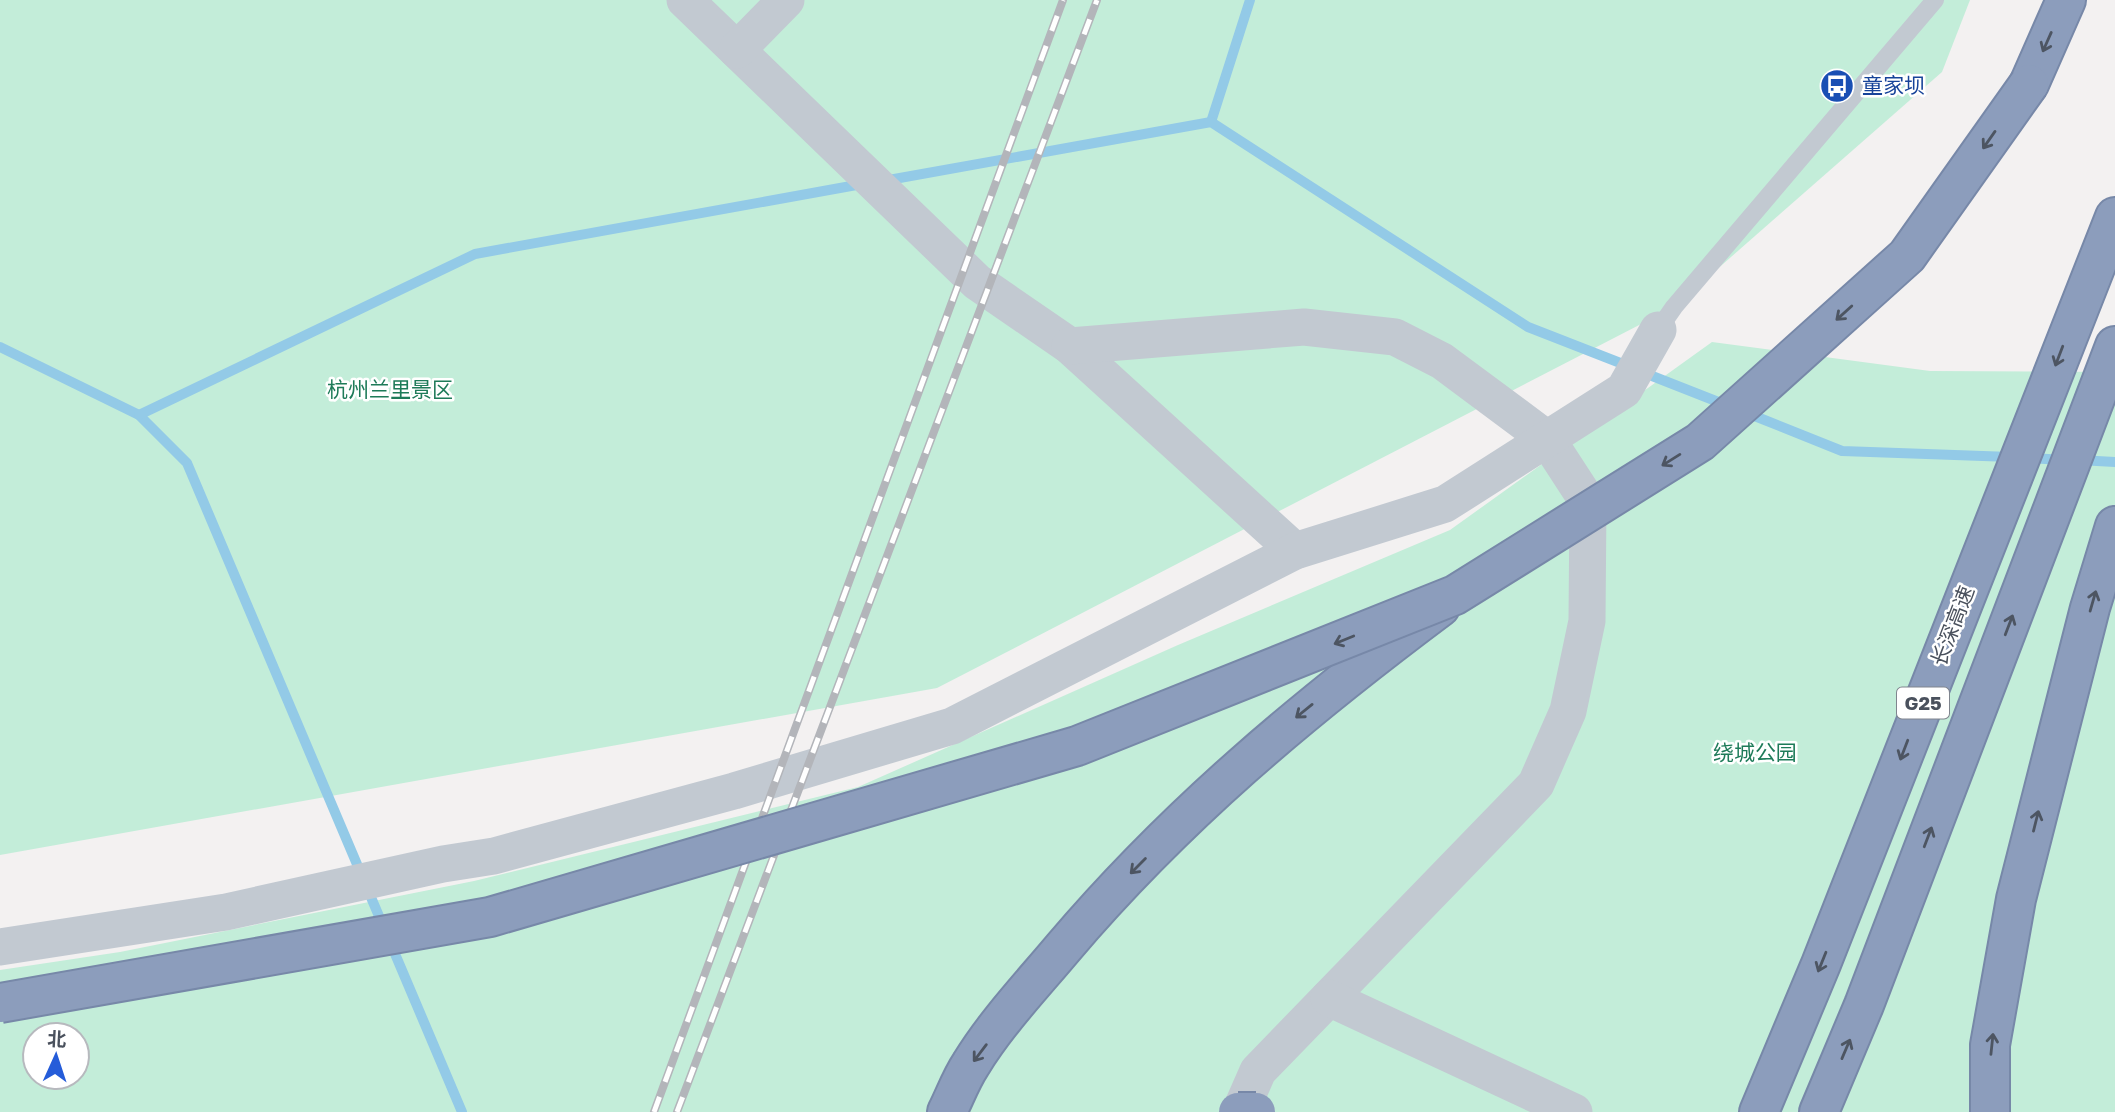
<svg xmlns="http://www.w3.org/2000/svg" width="2115" height="1112" font-family="'Golos Text','Noto Sans SC',sans-serif">
<rect width="100%" height="100%" fill="#f3f1f1"/>
<g fill="#c3edd9" fill-rule="evenodd">
<polygon points="0,0 1970,0 1942,72 1674,307 937,688 0,855"/>
<path d="M1712 342 1930 371 2115 372V1112H0V970L120 952 474 881 858 787 1178 645 1450 530ZM35 1035H77V1077H35Z"/>
</g>
<g fill="none" stroke-linecap="round" stroke-linejoin="round">
<g stroke="#93cae7" stroke-width="10">
<polyline points="1211,122 1250,0"/>
<polyline points="883,181 1211,122 1528,327 1628,366"/>
<polyline points="0,347 139,415 187,463 384,928"/>
<polyline points="1642,372 1726,405"/>
<polyline points="1747,413 1842,451 2011,457"/>
<polyline points="139,415 475,254 862,184"/>
<polyline points="2030,458 2064,460"/>
<polyline points="2079,460 2115,462"/>
<polyline points="390,942 462,1112"/>
</g>
<g stroke="#7788a8" stroke-width="42">
<g id="motorway">
<polyline points="2029,84 2066,0"/>
<path d="M947 1112C955 1096 961 1079 971 1064 996 1023 1032 985 1063 948 1176 815 1301 711 1440 607"/>
<polyline points="1759,1112 1821,964 2115,217"/>
<polyline points="1819,1112 1864,1005 2115,346"/>
<polyline points="1990,1112 1990,1045 2016,899 2090,608 2115,526"/>
</g>
</g>
<polyline stroke="#c2c9d1" stroke-width="18" points="1658,330 1674,307 1935,0"/>
<g stroke="#c2c9d1" stroke-width="37">
<polyline points="685,0 977,282 1070,346 1295,551"/>
<polyline points="737,50 786,0"/>
<polyline points="1070,346 1304,327 1395,337 1442,361 1547,439 1588,502 1587,621 1568,711 1536,784 1258,1071 1240,1112"/>
<polyline points="0,947 226,912 443,864 494,856 734,791 952,726 1295,551 1445,504 1624,390 1658,330"/>
<polyline points="1329,998 1574,1112"/>
</g>
<use href="#motorway" stroke="#8c9dbc" stroke-width="38"/>
<g stroke="#b3b5ba" stroke-width="8">
<g id="rail">
<polyline points="654,1112 1063,0"/>
<polyline points="677,1112 1097,0"/>
</g>
</g>
<use href="#rail" stroke="#fff" stroke-width="5" stroke-dasharray="16" stroke-linecap="butt"/>
<g stroke="#7788a8" stroke-width="42" stroke-linecap="butt">
<g id="motorway-bridge">
<polyline points="0,1003 490,917 1077,746 1455,595 1700,442 1907,256 2029,84"/>
<polyline points="1238,1112 1256,1112"/>
</g>
</g>
<use href="#motorway-bridge" stroke="#8c9dbc" stroke-width="38"/>
</g>
<defs><path id="oneway-shaft" d="M-6 0H5M1.5-3L5.5 0L1.5 3" fill="none" stroke-width="1.6" stroke-linecap="round" stroke-linejoin="round" transform="scale(1.75)"/></defs>
<g stroke="#4d5562">
<use href="#oneway-shaft" transform="translate(2047 42) rotate(114)"/>
<use href="#oneway-shaft" transform="translate(1989 140) rotate(125)"/>
<use href="#oneway-shaft" transform="translate(1844 313) rotate(138)"/>
<use href="#oneway-shaft" transform="translate(2059 356) rotate(111)"/>
<use href="#oneway-shaft" transform="translate(1671 460) rotate(148)"/>
<use href="#oneway-shaft" transform="translate(2093 601) rotate(-74)"/>
<use href="#oneway-shaft" transform="translate(2009 625) rotate(-69)"/>
<use href="#oneway-shaft" transform="translate(1344 640) rotate(158)"/>
<use href="#oneway-shaft" transform="translate(1304 711) rotate(141)"/>
<use href="#oneway-shaft" transform="translate(1904 750) rotate(111)"/>
<use href="#oneway-shaft" transform="translate(2036 821) rotate(-76)"/>
<use href="#oneway-shaft" transform="translate(1928 837) rotate(-69)"/>
<use href="#oneway-shaft" transform="translate(1138 866) rotate(135)"/>
<use href="#oneway-shaft" transform="translate(1822 962) rotate(112)"/>
<use href="#oneway-shaft" transform="translate(1992 1044) rotate(-84)"/>
<use href="#oneway-shaft" transform="translate(1846 1049) rotate(-67)"/>
<use href="#oneway-shaft" transform="translate(980 1053) rotate(127)"/>
</g>
<defs>
<g id="bus-disc" transform="scale(1.75)"><circle r="9.5" fill="#1a4fb4" stroke="#fff"/><path d="M-5-6H5V4H4V6H2V4H-2V6H-4V4H-5ZM-3.5-4V0h7V-4ZM-3.5 1.2v1.5H-2V1.2ZM2 1.2v1.5H3.5V1.2Z" fill="#fff"/></g>
</defs>
<g fill-rule="evenodd">
<use href="#bus-disc" x="1837" y="86"/>
</g>
<g text-anchor="middle" stroke-width="5" stroke-linejoin="round" paint-order="stroke">
<rect fill="#fff" stroke="#80858e" stroke-width="2" x="1897" y="687.5" width="52" height="31" rx="5"/>
<g font-size="19" font-weight="bold" fill="#4a515d">
<text x="1923" y="710">G25</text>
</g>
<g font-size="21" fill="#164399" stroke="#fff" text-anchor="start">
<text x="1862" y="93">童家坝</text>
</g>
<g font-size="21" fill="#1e7b59" stroke="#fff">
<text x="390" y="397">杭州兰里景区</text>
<text x="1755" y="760">绕城公园</text>
</g>
<g font-size="21" fill="#4a515d" stroke="#fff">
<text transform="translate(1953 626) rotate(-69)" y="7">长深高速</text>
</g>
</g>
<g transform="translate(56 1056) rotate(3)"><circle r="33" fill="#ffffff" stroke="#b7b9be" stroke-width="2"/>
<path d="M0-5L12 26L0 18L-12 26Z" fill="#255cd9"/>
<text y="-10" font-size="19" font-weight="bold" text-anchor="middle" fill="#4a515d">北</text>
</g>
</svg>
